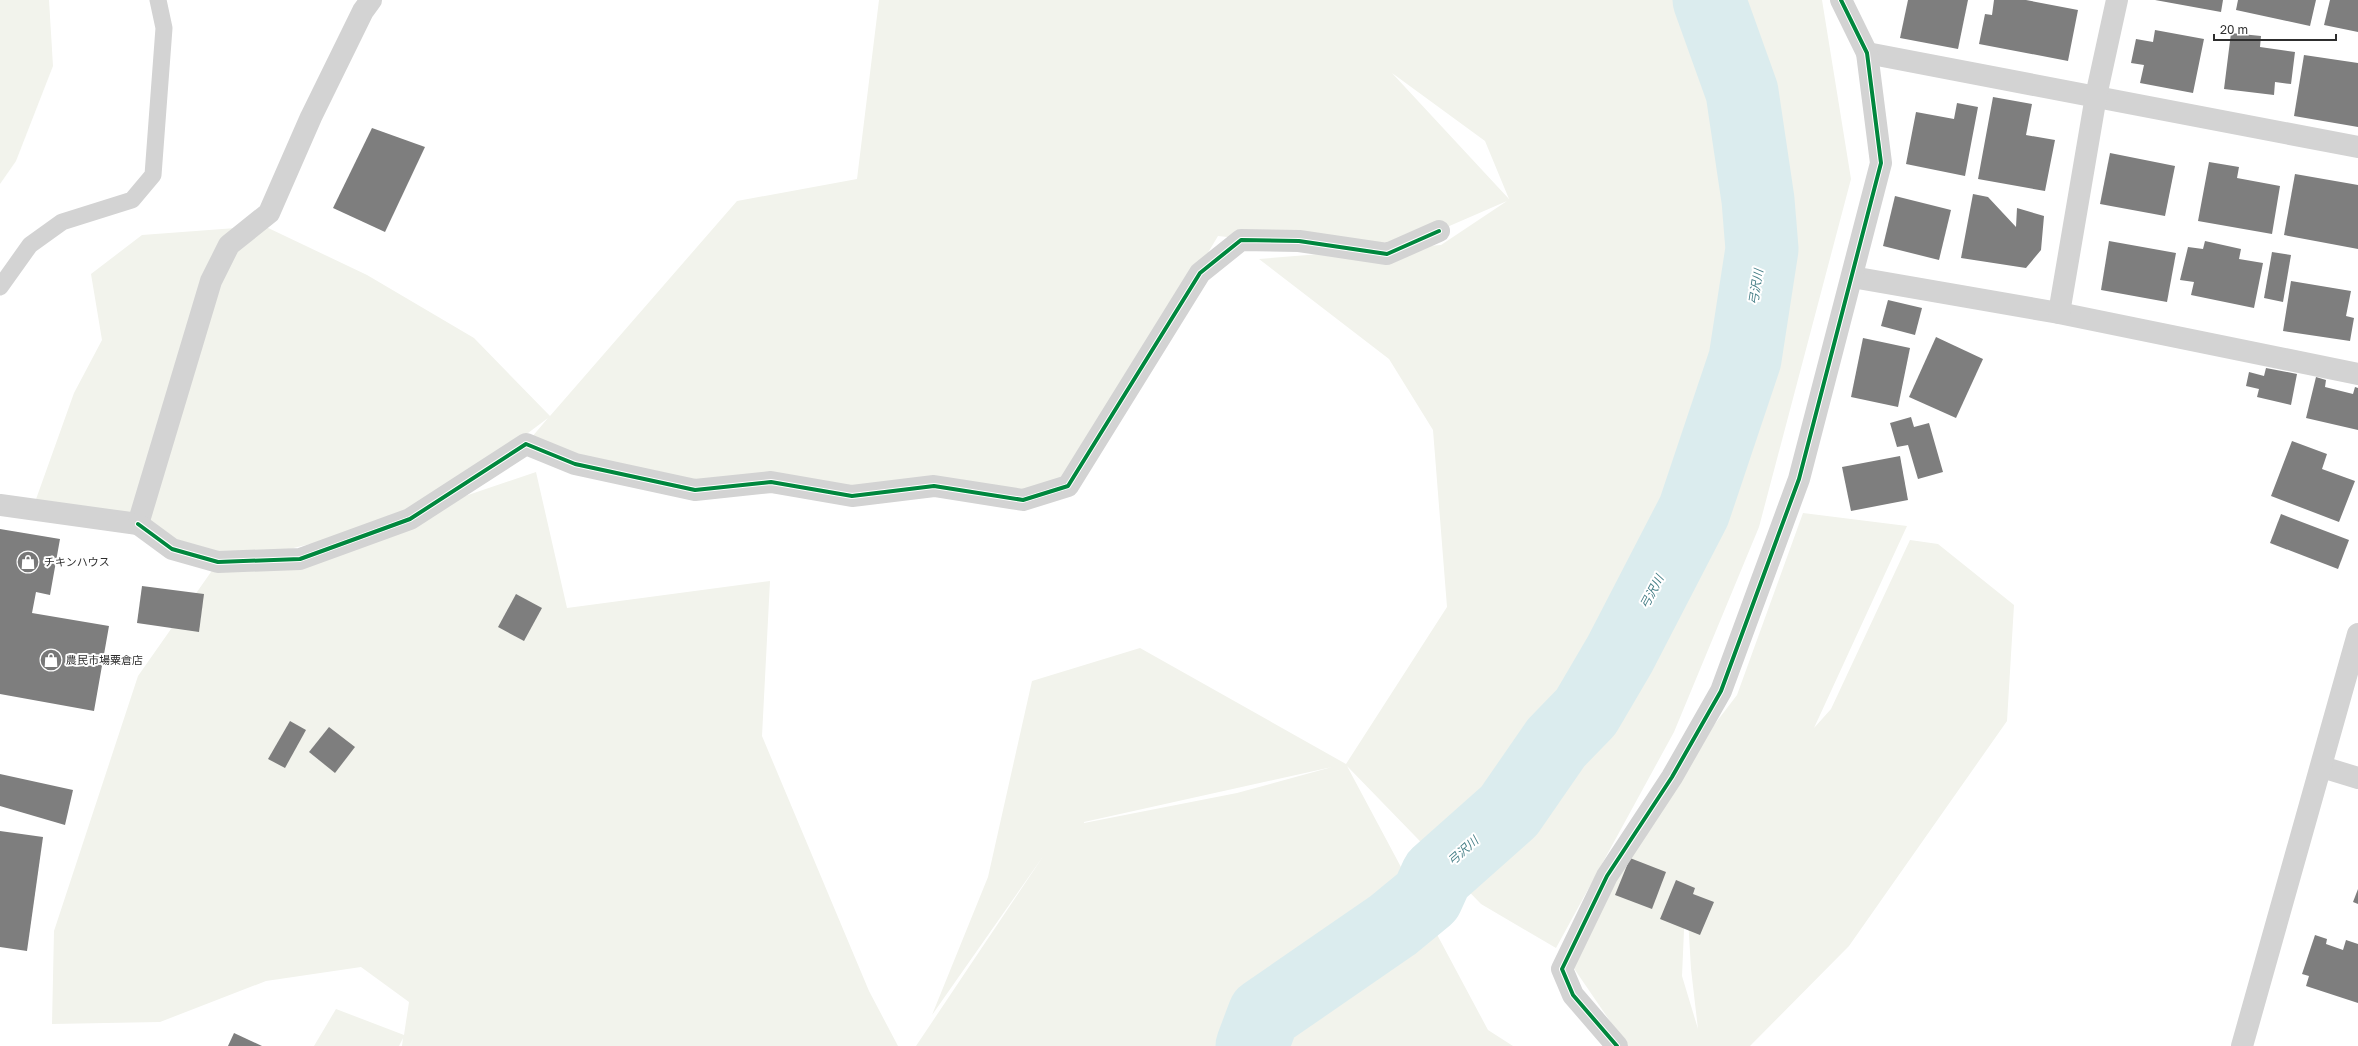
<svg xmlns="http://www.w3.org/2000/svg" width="2358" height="1046" font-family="'Golos Text','Noto Sans JP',sans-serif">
<rect width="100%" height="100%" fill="#fff"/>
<g fill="#f2f3ec" fill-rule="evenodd">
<polygon points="0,0 49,0 53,66 16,161 0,184"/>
<path d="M879 0H1822L1851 179 1759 527 1674 732 1556 948 1481 904 1347 766 1488 1030 1513 1046H916L1044 855 932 1015 988 877 1032 681 1140 648 1346 764 1447 607 1433 430 1389 359 1259 259 1357 251 1218 236 1068 486 1023 500 712 488 526 444 548 418 436 502 362 531 536 472 567 608 770 581 762 736 869 991 898 1046H402L403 1038 399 1046H314L336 1009 404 1035 409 1002 361 967 266 981 160 1022 52 1024 54 931 138 676 218 562 234 561 35 502 74 393 102 340 91 274 142 235 264 226 367 275 474 338 550 416 737 201 857 179ZM1392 73 1485 141 1509 199ZM1507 201 1441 245 1402 248 1401 247ZM340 537 276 559 238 561ZM1332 767 1237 793 1084 823V822Z"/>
<path d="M1803 513 1907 526 1814 728 1831 709 1910 540 1938 544 2014 605 2007 721 1849 946 1750 1046H1627L1573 967 1656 801 1737 695ZM1686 884 1691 969 1698 1029 1682 976Z"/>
</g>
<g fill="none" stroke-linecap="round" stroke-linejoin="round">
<polyline stroke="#dbecee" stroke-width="73" points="1252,1046 1264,1014 1393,925 1427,897 1437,875 1509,811 1556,743 1586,712 1620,654 1694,511 1745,359 1762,249 1758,200 1742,92 1709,0"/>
</g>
<g fill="#7e7e7e">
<polygon points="1908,0 1968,0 1958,49 1900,38"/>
<polygon points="1994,0 2026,0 2078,10 2068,61 1979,44 1985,14 1992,15"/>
<polygon points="2155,0 2223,0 2221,12"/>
<polygon points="2238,0 2316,0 2310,26 2236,10"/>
<polygon points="2330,0 2358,0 2358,32 2324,25"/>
<polygon points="2155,30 2204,39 2193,93 2140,83 2144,65 2131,63 2136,39 2153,42"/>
<polygon points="2231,33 2261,36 2260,47 2295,52 2291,84 2275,82 2274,95 2224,89"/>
<polygon points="2304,55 2358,63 2358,127 2294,116"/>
<polygon points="1993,97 2032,104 2026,135 2055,140 2045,191 1978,179"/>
<polygon points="1957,103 1978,107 1965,176 1906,164 1916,112 1954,119"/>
<polygon points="372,128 425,147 385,232 333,208"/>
<polygon points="2110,153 2175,166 2165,216 2100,204"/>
<polygon points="2209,162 2239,167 2237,178 2280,186 2272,234 2198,221"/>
<polygon points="2295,174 2358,185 2358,249 2284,235"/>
<polygon points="1973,194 1988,197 2016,227 2017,208 2044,216 2041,250 2026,268 1961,258"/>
<polygon points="1895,196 1951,210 1939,260 1883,246"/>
<polygon points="2109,241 2176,253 2167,302 2101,290"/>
<polygon points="2205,241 2241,249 2239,259 2263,263 2254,308 2191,295 2194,282 2180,280 2188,247 2203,249"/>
<polygon points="2272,252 2291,255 2283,302 2264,298"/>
<polygon points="2291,281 2351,291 2346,316 2354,318 2350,341 2283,331"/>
<polygon points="1888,300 1922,308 1915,335 1881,326"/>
<polygon points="1936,337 1983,359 1956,418 1909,397"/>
<polygon points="1863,338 1910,348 1898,407 1851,397"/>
<polygon points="2266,368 2297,374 2291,405 2257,397 2259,389 2246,386 2249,372 2264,376"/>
<polygon points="2316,377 2326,380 2325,387 2353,394 2355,387 2358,388 2358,430 2306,418"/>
<polygon points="1911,417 1914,427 1929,423 1943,472 1918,479 1908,445 1897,447 1890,423"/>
<polygon points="2292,441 2327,454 2322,469 2355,481 2339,522 2271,496"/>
<polygon points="1900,456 1908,500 1851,511 1842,467"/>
<polygon points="2281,514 2349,540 2338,569 2270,543"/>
<polygon points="0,529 60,539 50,595 36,592 32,613 109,626 94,711 0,694"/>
<polygon points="142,586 204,594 199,632 137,623"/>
<polygon points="516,594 542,608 524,641 498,627"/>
<polygon points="290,721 306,730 285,768 268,759"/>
<polygon points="329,727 355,747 335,773 309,752"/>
<polygon points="0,774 73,790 65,825 0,806"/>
<polygon points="0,831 43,837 27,951 0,947"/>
<polygon points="1630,858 1666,872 1652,909 1615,895"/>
<polygon points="1676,880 1695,888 1693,894 1714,902 1700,935 1660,919"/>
<polygon points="2358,889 2358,904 2353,902"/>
<polygon points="2315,935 2327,939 2326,944 2343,950 2346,940 2358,944 2358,1003 2306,986 2309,976 2302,974"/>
<polygon points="234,1033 262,1046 228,1046"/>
</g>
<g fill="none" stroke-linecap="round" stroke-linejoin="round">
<polyline stroke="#d3d3d3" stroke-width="17" points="0,287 30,245 62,222 132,200 153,175 164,28 158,0"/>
<g stroke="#d3d3d3" stroke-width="22">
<polyline points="1867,53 2358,147"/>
<polyline points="1852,277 2059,313 2358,374"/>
<polyline points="2059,313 2096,96 2117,0"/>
<polyline points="0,505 138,524 211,281 229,245 269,213 311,117 363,11 371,0"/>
<polyline points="138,524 172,549 218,562 300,559 410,519 526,444 575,464 695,490 771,482 852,496 934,486 1023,500 1068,486 1200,273 1241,240 1299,241 1387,254 1439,231"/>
<polyline points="2322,767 2358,778"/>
<polyline points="1617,1046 1573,995 1562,969 1607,876 1672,777 1721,691 1799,479 1881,163 1867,53 1841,0"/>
<polyline points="2242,1046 2358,634"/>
</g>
<g stroke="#fff" stroke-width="6">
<g id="cycleway">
<polyline points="138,524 172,549 218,562 300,559 410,519 526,444 575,464 695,490 771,482 852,496 934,486 1023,500 1068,486 1200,273 1241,240 1299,241 1387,254 1439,231"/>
<polyline points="1617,1046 1573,995 1562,969 1607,876 1672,777 1721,691 1799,479 1881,163 1867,53 1841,0"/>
</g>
</g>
<use href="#cycleway" stroke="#00873e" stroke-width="4"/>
</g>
<defs>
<g id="shop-disc" transform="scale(1.15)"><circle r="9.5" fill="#777" stroke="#fff"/><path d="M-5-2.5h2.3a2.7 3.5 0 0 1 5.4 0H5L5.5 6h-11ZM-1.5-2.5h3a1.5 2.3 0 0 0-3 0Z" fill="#fff"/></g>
</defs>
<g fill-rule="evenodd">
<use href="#shop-disc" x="28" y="562"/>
<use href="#shop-disc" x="51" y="660"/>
</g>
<g text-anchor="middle" stroke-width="4" stroke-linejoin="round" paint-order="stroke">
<g font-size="11" fill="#2e2e2e" stroke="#fff" text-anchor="start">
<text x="44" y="566">チキンハウス</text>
<text x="66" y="664">農民市場粟倉店</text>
</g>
<g font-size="12" font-style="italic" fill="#457e86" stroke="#fff">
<text transform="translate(1756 287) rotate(-81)" y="4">弓沢川</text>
<text transform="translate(1652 592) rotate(-62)" y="4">弓沢川</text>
<text transform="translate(1463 851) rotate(-42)" y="4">弓沢川</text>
</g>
</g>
<path d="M2214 34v6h122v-6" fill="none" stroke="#2e2e2e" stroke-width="2"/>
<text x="2220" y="34" font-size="12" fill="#2e2e2e" stroke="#ffffff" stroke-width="3" paint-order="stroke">20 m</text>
</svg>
